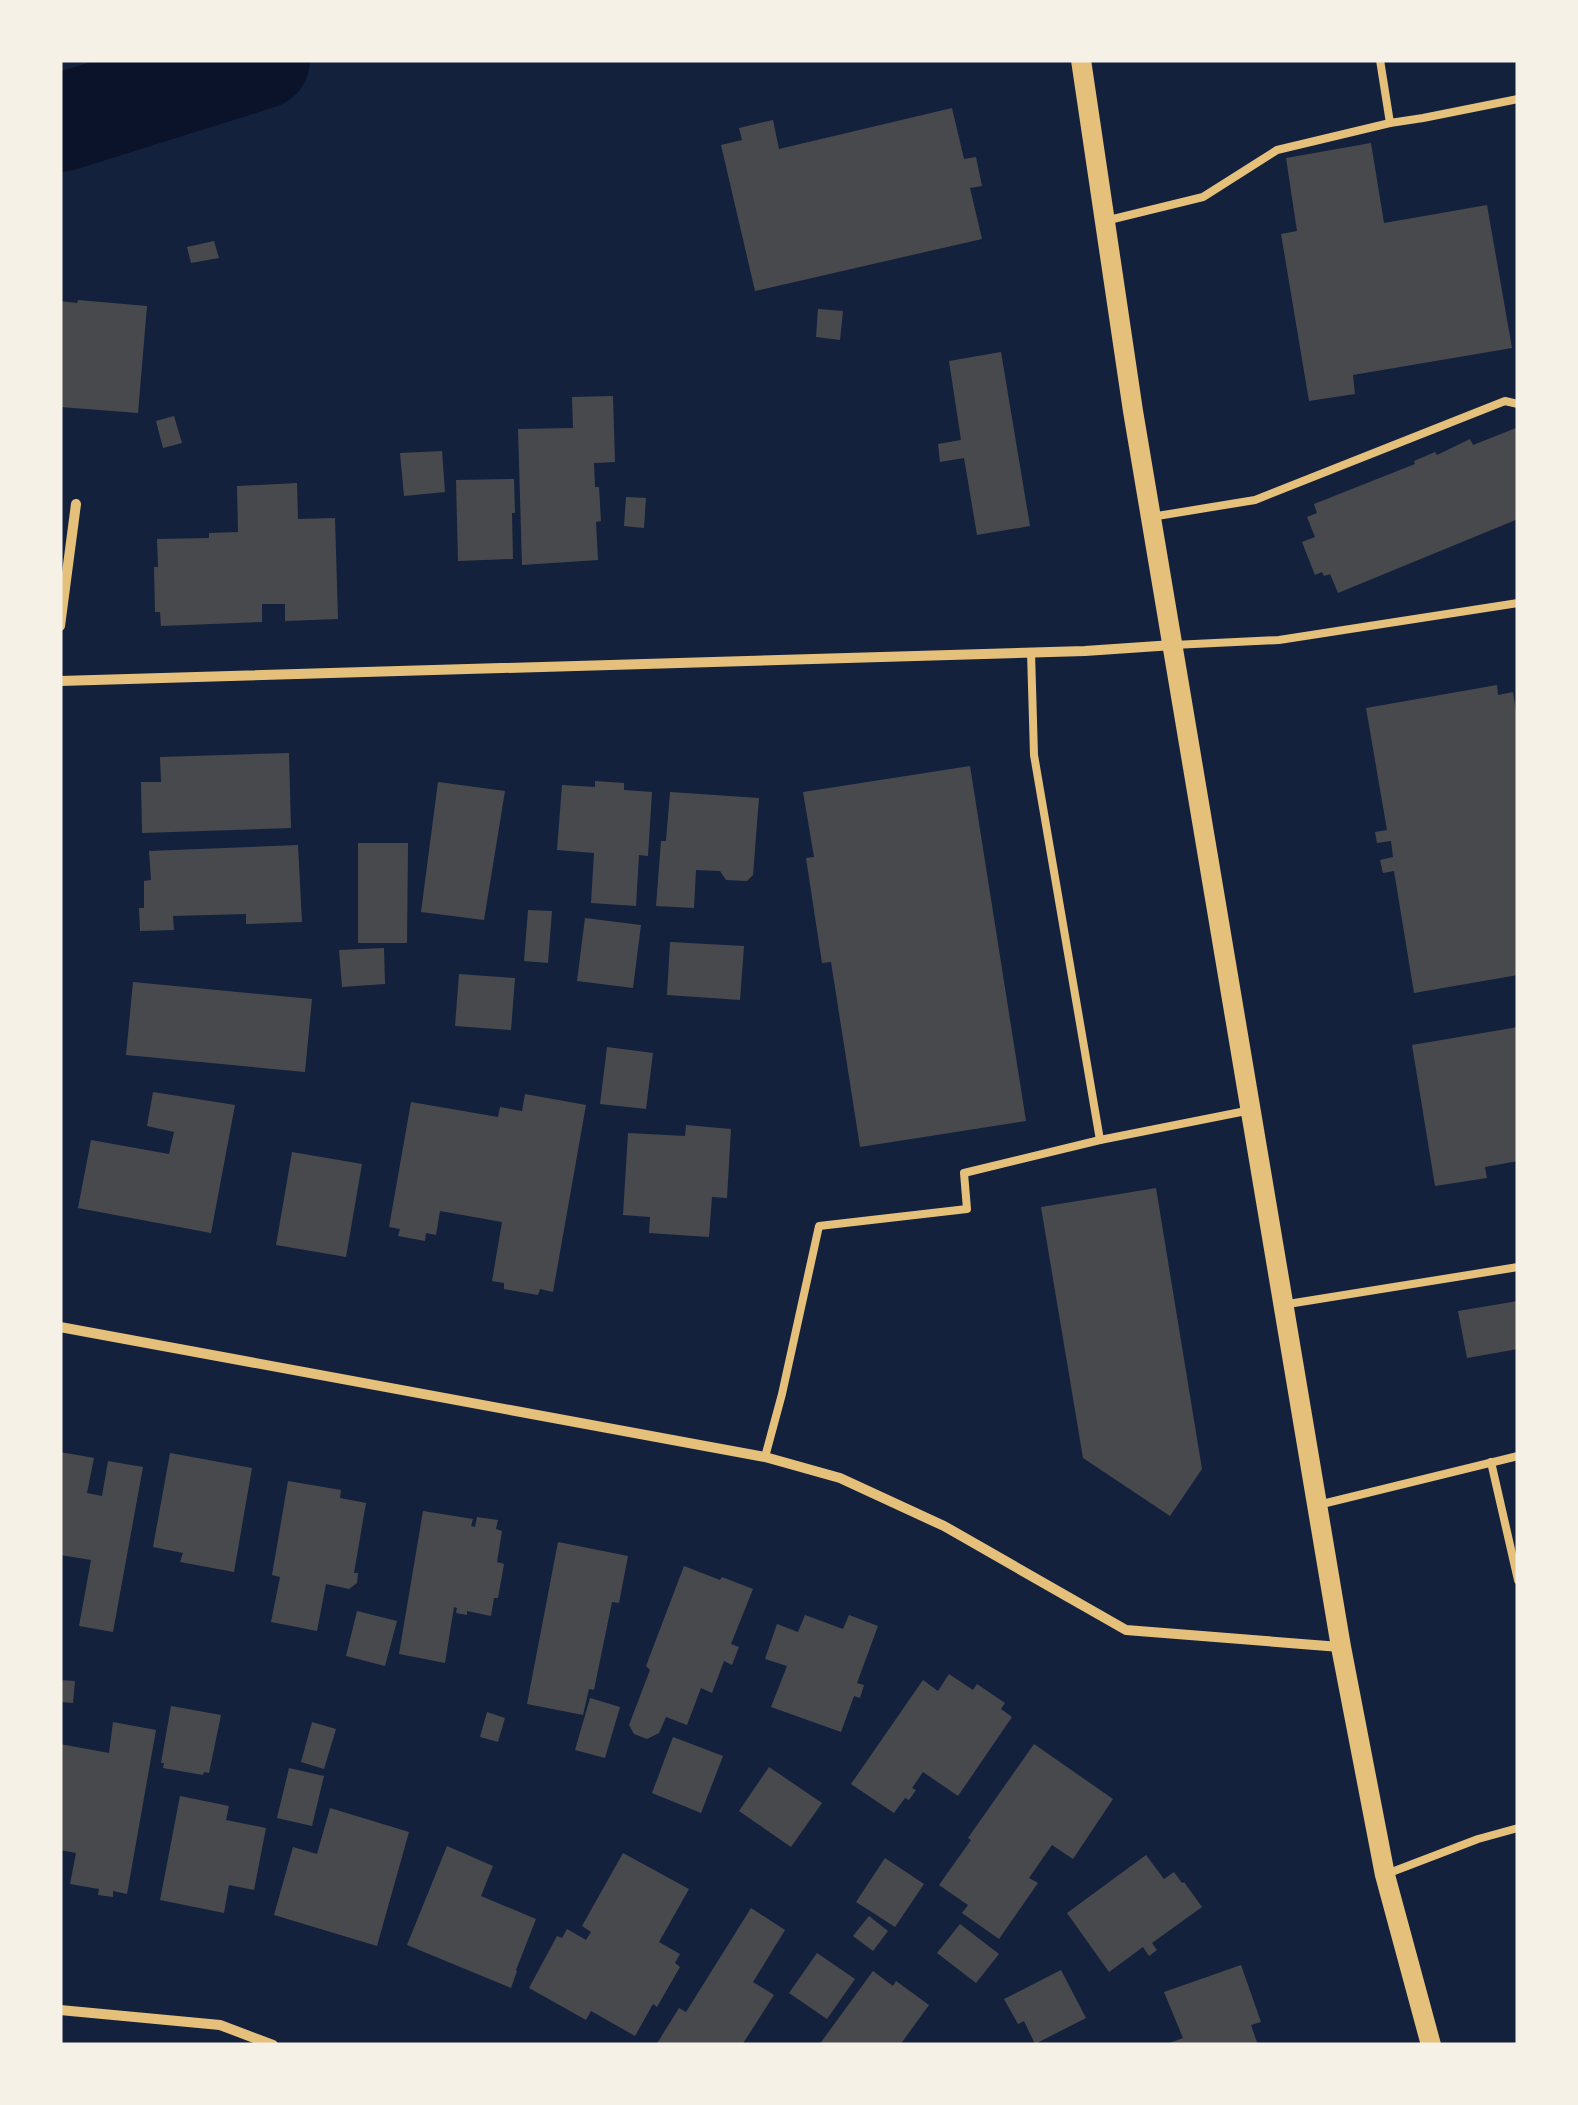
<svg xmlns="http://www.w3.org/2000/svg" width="1578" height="2105" font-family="'Fira Sans',sans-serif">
<rect width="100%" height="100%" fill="#14213d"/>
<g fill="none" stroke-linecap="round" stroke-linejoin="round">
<polyline stroke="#0b132b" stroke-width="98" points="60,123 261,60"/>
</g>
<g fill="#48494c">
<polygon points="952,108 964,159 976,157 982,186 970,188 982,239 755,291 721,145 742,140 739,128 773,120 779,149"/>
<polygon points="1371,143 1384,223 1487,205 1512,348 1353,375 1355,394 1309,401 1281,234 1297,231 1286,158"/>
<polygon points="214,241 219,258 191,263 187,247"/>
<polygon points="78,300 147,306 138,413 60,407 60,301 77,303"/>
<polygon points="818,309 843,311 840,340 816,337"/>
<polygon points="1001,352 1030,526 977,535 964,458 940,462 938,444 961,440 949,361"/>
<polygon points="613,396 615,462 594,463 595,487 599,487 601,521 596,522 598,560 522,565 518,429 573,428 572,397"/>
<polygon points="174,416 182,443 163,448 156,421"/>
<polygon points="1516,428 1518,433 1518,519 1338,593 1330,574 1324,576 1322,572 1315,575 1302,542 1315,537 1307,517 1317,513 1314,504 1415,464 1414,461 1435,452 1437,455 1470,439 1473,445"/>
<polygon points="442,451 445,492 404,496 400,453"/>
<polygon points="514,479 515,513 512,513 513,559 458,561 456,480"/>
<polygon points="297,483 298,519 335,518 338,619 285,621 285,604 262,604 262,622 161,626 160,612 155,612 154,567 158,567 157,539 209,538 209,533 238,532 237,486"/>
<polygon points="626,497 646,498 644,528 624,526"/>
<polygon points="1497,685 1498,695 1513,692 1518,725 1518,975 1414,993 1394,871 1383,873 1380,860 1393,857 1391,841 1377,843 1375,832 1387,830 1366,708"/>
<polygon points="289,753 291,828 142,833 141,782 161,782 160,757"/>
<polygon points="970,766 1026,1121 860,1147 831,962 822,963 806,858 814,857 803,792"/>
<polygon points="595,781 624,783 624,790 652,792 648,856 639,855 636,906 591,903 594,853 557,850 562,785 595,787"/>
<polygon points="438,782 505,791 484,920 421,912"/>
<polygon points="670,792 759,798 753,875 747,881 726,880 720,871 696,870 694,908 656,906 661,841 666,841"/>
<polygon points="358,843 408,843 407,943 358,943"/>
<polygon points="298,845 302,922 246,924 246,914 173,916 174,930 140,931 139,908 144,908 144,881 151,880 149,851"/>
<polygon points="528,910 552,911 548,963 524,961"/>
<polygon points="585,918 641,925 633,988 577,981"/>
<polygon points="670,942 744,946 740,1000 667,995"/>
<polygon points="384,948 385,984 342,987 339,950"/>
<polygon points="459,974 515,978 511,1030 455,1026"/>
<polygon points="133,982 312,999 305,1072 126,1055"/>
<polygon points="1518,1027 1518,1161 1485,1167 1487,1178 1435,1186 1412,1045"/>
<polygon points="607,1047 653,1053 646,1109 600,1104"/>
<polygon points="153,1092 235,1105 211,1233 78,1208 91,1140 169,1154 174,1132 147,1126"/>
<polygon points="525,1094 586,1105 553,1292 540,1289 538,1295 504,1289 504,1283 492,1281 502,1222 440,1211 436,1235 426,1233 425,1241 398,1236 400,1229 389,1227 411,1102 498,1117 500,1107 522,1111"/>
<polygon points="686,1125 731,1129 727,1198 712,1197 709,1237 649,1233 650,1217 623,1215 628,1133 685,1136"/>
<polygon points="292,1152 362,1164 346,1257 276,1245"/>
<polygon points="1156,1188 1202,1469 1170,1516 1083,1458 1041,1207"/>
<polygon points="1518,1301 1518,1349 1467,1358 1458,1311"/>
<polygon points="60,1452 94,1458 87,1493 102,1496 108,1461 143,1467 113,1632 79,1626 91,1560 60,1555"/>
<polygon points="170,1453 252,1468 234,1572 180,1562 183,1553 153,1547"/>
<polygon points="288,1481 341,1490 340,1498 366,1503 354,1573 358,1573 357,1583 349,1589 326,1584 317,1631 271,1622 280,1577 272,1575"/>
<polygon points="423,1511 473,1519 471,1526 475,1527 477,1517 498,1520 496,1529 502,1531 497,1562 504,1564 498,1598 494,1598 491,1616 467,1611 467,1615 456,1613 457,1608 454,1607 445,1663 399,1654"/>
<polygon points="558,1542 628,1556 619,1603 612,1602 594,1690 589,1689 583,1715 527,1704"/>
<polygon points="684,1566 720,1580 722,1577 753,1589 731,1644 739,1647 732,1665 724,1661 712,1693 701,1688 687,1725 666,1717 659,1733 647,1739 634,1734 629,1725 650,1670 646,1666"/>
<polygon points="357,1611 397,1621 385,1666 346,1656"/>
<polygon points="805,1615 843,1629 849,1615 878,1626 857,1683 864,1685 860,1698 854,1696 841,1732 771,1707 787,1666 765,1659 777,1624 798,1632"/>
<polygon points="949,1674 973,1690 977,1684 1005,1703 1001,1709 1012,1717 958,1796 923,1772 912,1788 916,1790 909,1800 905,1798 894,1813 851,1784 923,1680 938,1691"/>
<polygon points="60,1680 75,1681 73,1703 60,1702"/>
<polygon points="590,1698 620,1707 605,1758 575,1750"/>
<polygon points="171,1706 221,1715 209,1773 204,1772 203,1775 163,1768 164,1763 161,1763"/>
<polygon points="487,1712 505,1718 498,1742 480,1737"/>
<polygon points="113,1722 156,1730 127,1894 113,1891 113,1897 98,1895 99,1889 70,1884 76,1853 60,1850 60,1744 109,1753"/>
<polygon points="312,1722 336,1729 324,1769 301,1762"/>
<polygon points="673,1737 723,1756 701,1813 652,1793"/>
<polygon points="1034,1744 1113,1799 1073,1859 1052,1845 1029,1878 1038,1883 999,1939 962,1913 968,1905 939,1885 971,1840 968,1838"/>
<polygon points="769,1767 822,1803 791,1847 739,1811"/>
<polygon points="289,1768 324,1776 312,1826 277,1818"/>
<polygon points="180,1796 229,1806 226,1820 266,1828 254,1890 229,1885 224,1913 160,1900"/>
<polygon points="330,1808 409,1832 377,1946 274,1915 293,1847 317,1854"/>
<polygon points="447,1846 493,1866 481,1896 536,1919 516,1970 517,1971 511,1988 407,1945"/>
<polygon points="623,1853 689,1889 659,1942 680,1954 675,1963 680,1967 657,2007 653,2004 635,2036 591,2011 586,2020 529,1988 557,1936 562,1938 567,1929 586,1940 591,1932 582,1926"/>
<polygon points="1146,1855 1164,1879 1174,1872 1182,1883 1184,1882 1202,1907 1152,1943 1157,1950 1149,1956 1143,1947 1109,1972 1067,1913"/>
<polygon points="885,1858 924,1884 895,1927 856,1902"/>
<polygon points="751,1908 785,1930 753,1982 774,1995 742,2045 656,2045 679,2008 686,2012"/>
<polygon points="869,1916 888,1931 873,1951 853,1936"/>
<polygon points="960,1924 999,1954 976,1983 937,1953"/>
<polygon points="817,1953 855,1979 827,2019 789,1993"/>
<polygon points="1241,1965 1261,2022 1251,2025 1258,2045 1164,2045 1183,2038 1164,1992"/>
<polygon points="1061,1970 1086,2018 1035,2044 1024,2021 1018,2024 1004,1999"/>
<polygon points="873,1971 893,1986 896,1981 929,2005 900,2045 819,2045"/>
</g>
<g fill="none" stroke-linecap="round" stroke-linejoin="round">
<g stroke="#e5c07b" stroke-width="8">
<polyline points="1380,60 1390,123"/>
<polyline points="1109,220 1203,197 1277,150 1390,123 1423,118 1518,99"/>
<polyline points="1151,517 1255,500 1505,401 1518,404"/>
<polyline points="1173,645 1279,640 1518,603"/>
<polyline points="1031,652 1034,755 1100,1140"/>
<polyline points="1288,1304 1518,1267"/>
<polyline points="765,1457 782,1394 819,1226 967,1209 964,1173 1100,1140 1246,1111"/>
<polyline points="1491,1462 1518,1580"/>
<polyline points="1318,1505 1518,1456"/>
<polyline points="1389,1873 1478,1839 1518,1828"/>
</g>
<g stroke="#e5c07b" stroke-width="10">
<polyline points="60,626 76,504"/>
<polyline points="60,681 1085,651 1173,645"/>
<polyline points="60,1327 765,1457 840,1478 944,1526 1126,1630 1340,1647"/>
<polyline points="60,2010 220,2025 273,2045"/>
</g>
<polyline stroke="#e5c07b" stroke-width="20" points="1081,60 1133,411 1341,1647 1385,1875 1431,2045"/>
</g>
<rect width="1578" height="2105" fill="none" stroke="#f6f1e7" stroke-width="125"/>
</svg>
